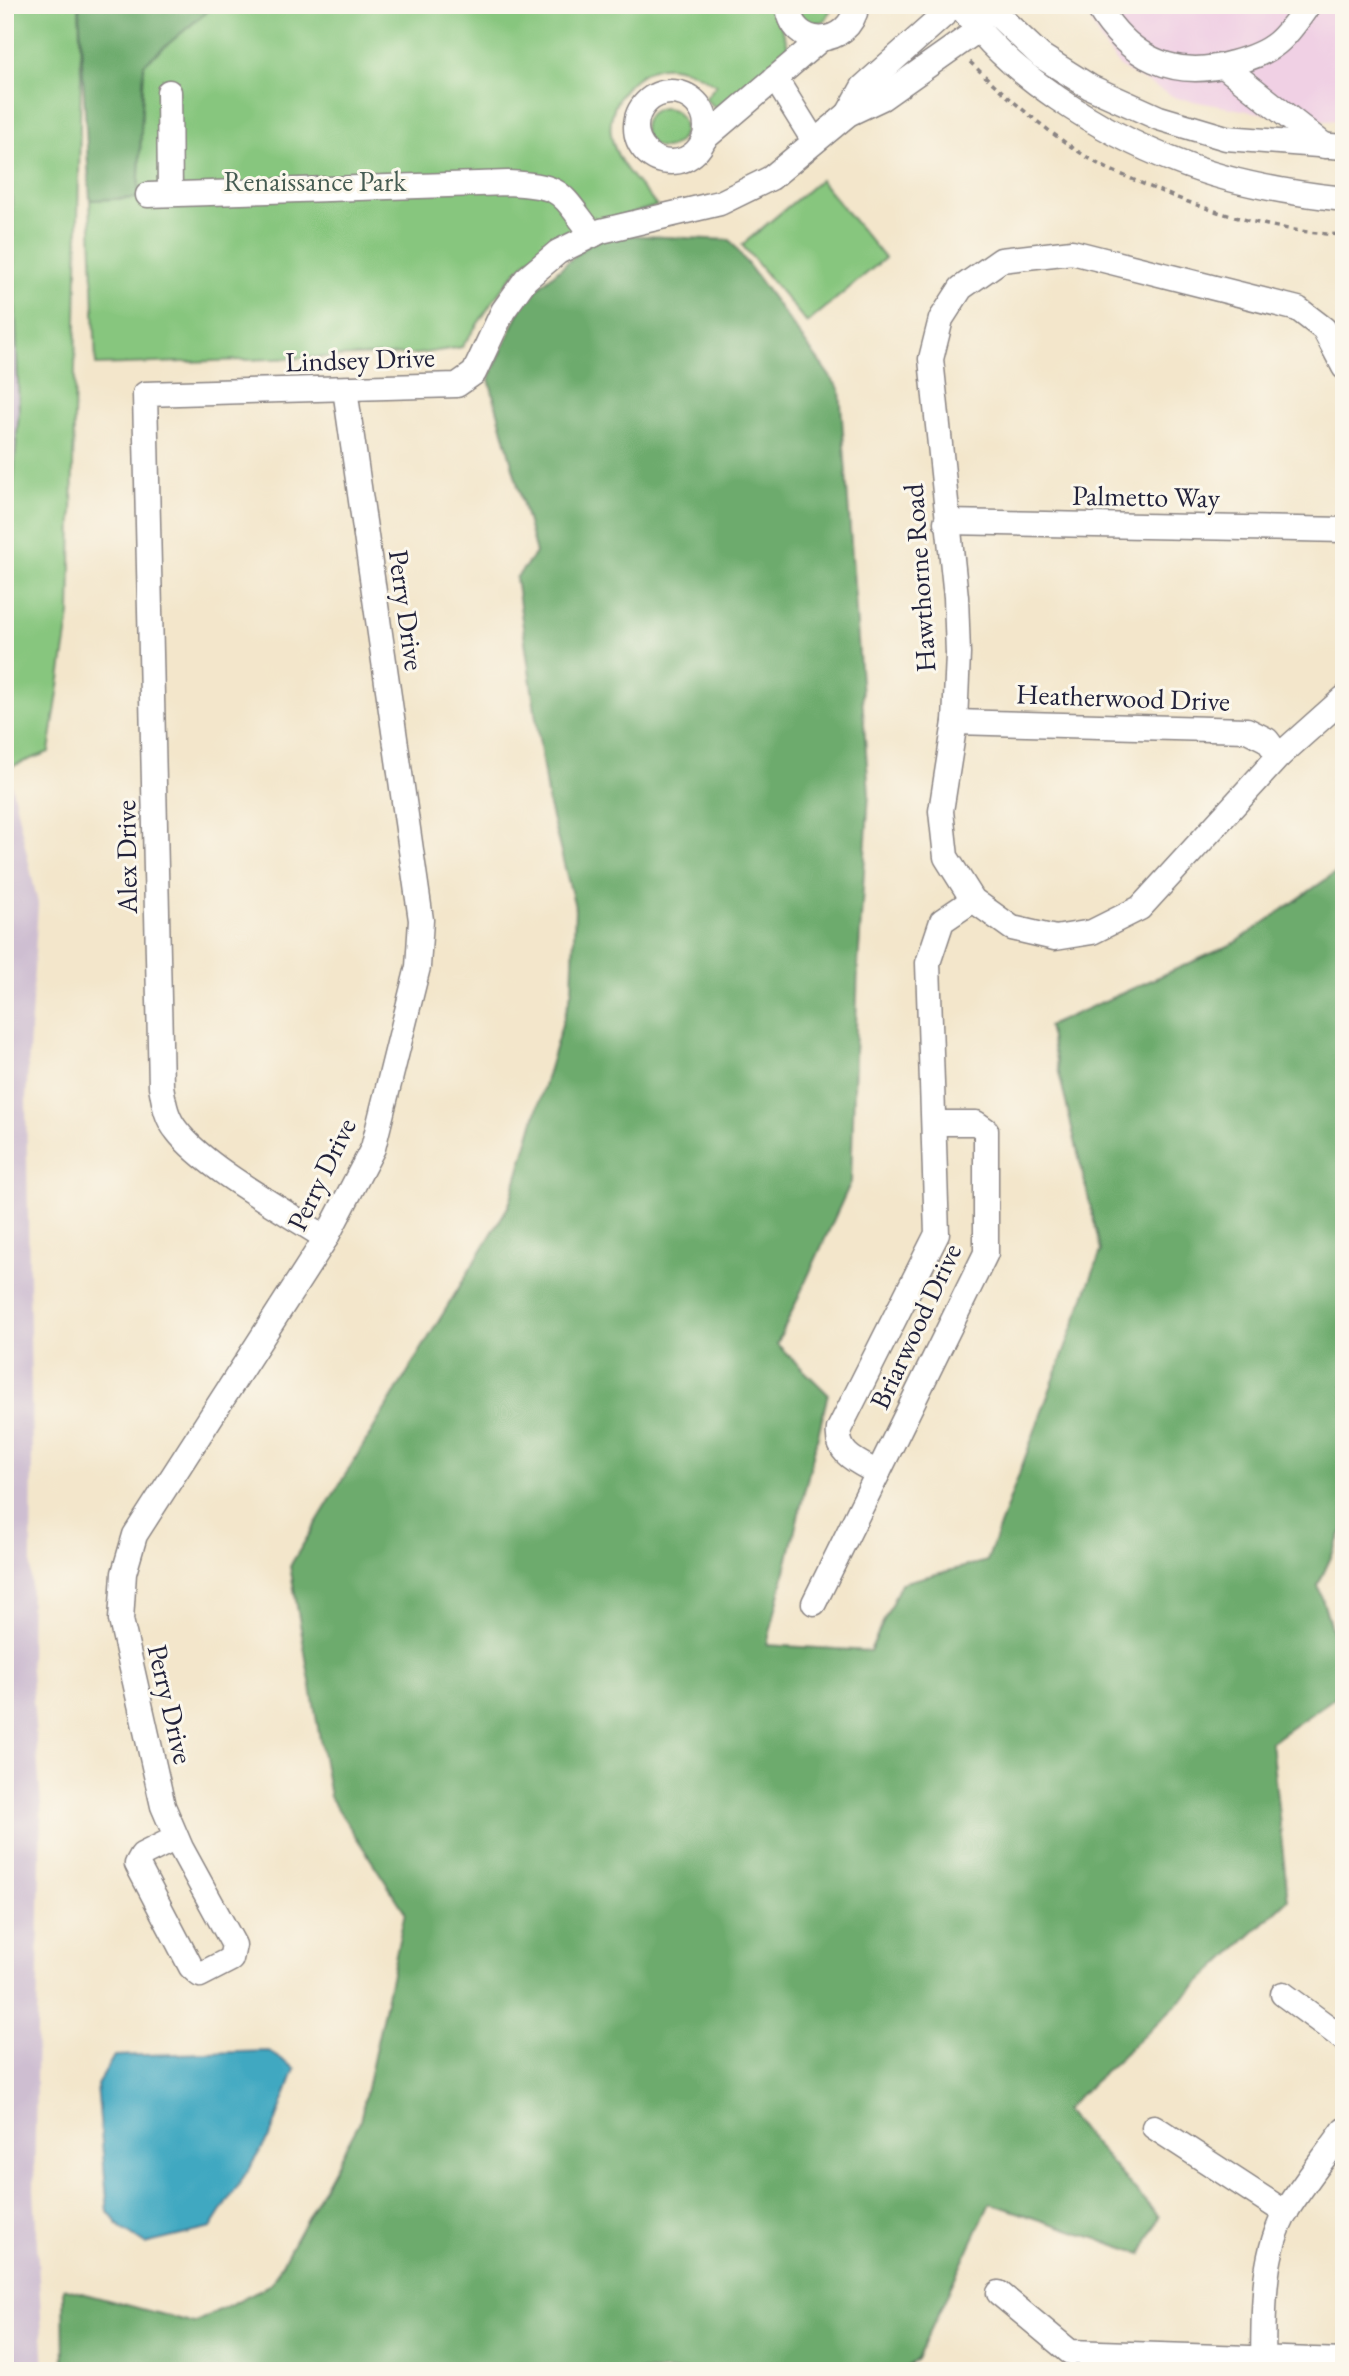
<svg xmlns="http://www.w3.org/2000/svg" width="1349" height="2376" font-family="'EB Garamond',serif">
<rect width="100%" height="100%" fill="#fbf7ec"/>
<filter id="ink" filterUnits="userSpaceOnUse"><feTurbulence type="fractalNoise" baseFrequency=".0143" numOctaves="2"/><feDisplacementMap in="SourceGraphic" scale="14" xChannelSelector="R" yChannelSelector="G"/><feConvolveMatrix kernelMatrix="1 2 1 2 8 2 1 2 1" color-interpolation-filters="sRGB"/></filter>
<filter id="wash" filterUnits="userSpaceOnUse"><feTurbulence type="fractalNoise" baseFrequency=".00686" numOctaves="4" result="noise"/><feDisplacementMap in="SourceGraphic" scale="28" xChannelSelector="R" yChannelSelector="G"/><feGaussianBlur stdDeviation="1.57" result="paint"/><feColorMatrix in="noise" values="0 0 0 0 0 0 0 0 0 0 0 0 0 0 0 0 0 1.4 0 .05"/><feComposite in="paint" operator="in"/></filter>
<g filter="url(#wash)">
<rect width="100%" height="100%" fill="#f3e6cb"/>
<polygon fill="#f0d0e4" points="1083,5 1344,5 1344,119 1326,121 1253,112 1176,98 1121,68 1100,40"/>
<g fill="#cebed1">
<polygon points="5,5 8,5 11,83 22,569 5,624"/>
<polygon points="5,756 38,904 26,1100 32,1452 30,1658 41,1807 34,2189 44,2371 5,2371"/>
</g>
<g fill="#87c67e" stroke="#54745c" stroke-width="2">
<polygon points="5,5 79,5 81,75 70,614 49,752 5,769 5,594 19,410"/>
<path d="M215 5H774L790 52 725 107 717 109 705 99 716 85C701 76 689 69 672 67 638 63 606 102 611 134 615 163 639 184 657 206 616 218 571 228 536 254 505 277 484 316 462 347L418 354 96 365 90 200 138 198 144 63Z"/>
<polygon points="793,5 833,5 825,21 806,25"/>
<circle cx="664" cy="128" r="20"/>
<polygon points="820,180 885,258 807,323 742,245"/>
</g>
<g fill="#6dab6d" stroke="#486654" stroke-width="2">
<polygon points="79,5 215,5 144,64 138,198 90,200"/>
<polygon points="600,234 730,240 840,390 869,793 858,966 851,1182 777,1344 828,1394 767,1645 870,1651 901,1583 987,1561 1101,1251 1048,1026 1235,943 1344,867 1344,1529 1318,1585 1344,1670 1344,1691 1271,1742 1288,1900 1064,2110 1159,2217 1142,2254 990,2203 917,2359 902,2371 64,2371 63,2288 194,2323 271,2284 360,2121 405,1912 330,1797 290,1566 509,1205 572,990 575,907 548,802 516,578 536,553 489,379 525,299"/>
</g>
<polygon fill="#41a8c1" stroke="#32657e" stroke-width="2" points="269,2051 295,2069 271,2134 211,2228 145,2244 121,2228 108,2212 97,2085 114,2056"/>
</g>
<g filter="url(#ink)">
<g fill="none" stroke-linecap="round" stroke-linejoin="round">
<g stroke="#8a8483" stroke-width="27">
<g id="minor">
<path d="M788 5C791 50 849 49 857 5"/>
<path d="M960 5C1006 74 1102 133 1178 162 1230 183 1288 193 1344 199"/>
<polyline points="977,5 989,7 1041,56 1090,87 1159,118 1226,138 1344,147"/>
<path d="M1097 5C1128 57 1173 81 1233 63 1248 59 1265 53 1277 43 1289 33 1299 18 1308 5"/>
<polyline points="1224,66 1325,146"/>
<polyline points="775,78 814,141"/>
<polyline points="169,92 170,194"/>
<circle cx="671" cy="127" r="35"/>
<polyline points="848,114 863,87 955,5"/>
<polyline points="704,139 821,39"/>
<path d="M148 195 508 183C565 186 559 192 593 235"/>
<polyline points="1344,367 1324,329 1298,309 1072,252 1001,260 961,288 941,319 931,359 956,597 958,654 955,722 941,811 946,857 973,900 1012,928 1055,938 1092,932 1140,908 1279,756 1344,698"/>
<polyline points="946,522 1344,530"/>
<polyline points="955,722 1247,730 1267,740 1279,756"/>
<path d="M326 1238C285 1211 205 1168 177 1131 166 1118 164 1103 161 1086L145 394 457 385 474 373 503 311 526 279 558 252 601 231 720 203 771 178 848 114 882 98 971 35 989 7"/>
<polyline points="878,1473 986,1253 986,1130 976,1123 934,1123"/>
<path d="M814 1603 878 1473C858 1462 836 1455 839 1429L937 1234 928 963 942 921 973 900"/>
<polyline points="176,1838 142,1855 137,1864 191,1967 200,1975 231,1959 234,1945 181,1848 163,1806 121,1620 124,1573 135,1535 326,1238 373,1148 418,967 421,920 345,389"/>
<polyline points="1283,1994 1344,2039"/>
<polyline points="1154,2127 1286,2213"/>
<polyline points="999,2293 1070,2352 1344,2361"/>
<path d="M1263 2370C1264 2319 1260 2256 1287 2210 1304 2183 1325 2157 1344 2130"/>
</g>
</g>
<path stroke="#8a8483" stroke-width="3.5" stroke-dasharray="5 5" stroke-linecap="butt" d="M970 62C1008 98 1050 135 1095 162 1106 169 1121 174 1134 180 1199 209 1271 232 1344 235"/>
<use href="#minor" stroke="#fff" stroke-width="24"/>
</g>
</g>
<g text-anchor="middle" stroke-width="6" stroke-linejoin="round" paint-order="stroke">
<g font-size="28" fill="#455b52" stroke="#fbf7ec">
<text x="315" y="191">Renaissance Park</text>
</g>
<g font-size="28" fill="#22223b" stroke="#fbf7ec">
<text transform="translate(360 359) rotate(-2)" y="10">Lindsey Drive</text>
<text transform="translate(1146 496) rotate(1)" y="10">Palmetto Way</text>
<text transform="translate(919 578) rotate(-94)" y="10">Hawthorne Road</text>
<text transform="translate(407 610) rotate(82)" y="10">Perry Drive</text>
<text transform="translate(1123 697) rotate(2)" y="10">Heatherwood Drive</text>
<text transform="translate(126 857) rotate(-91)" y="10">Alex Drive</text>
<text transform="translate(321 1174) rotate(-64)" y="10">Perry Drive</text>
<text transform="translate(915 1326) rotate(-65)" y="10">Briarwood Drive</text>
<text transform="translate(171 1704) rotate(77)" y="10">Perry Drive</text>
</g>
</g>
<rect width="1349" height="2376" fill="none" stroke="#fbf7ec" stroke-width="28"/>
</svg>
